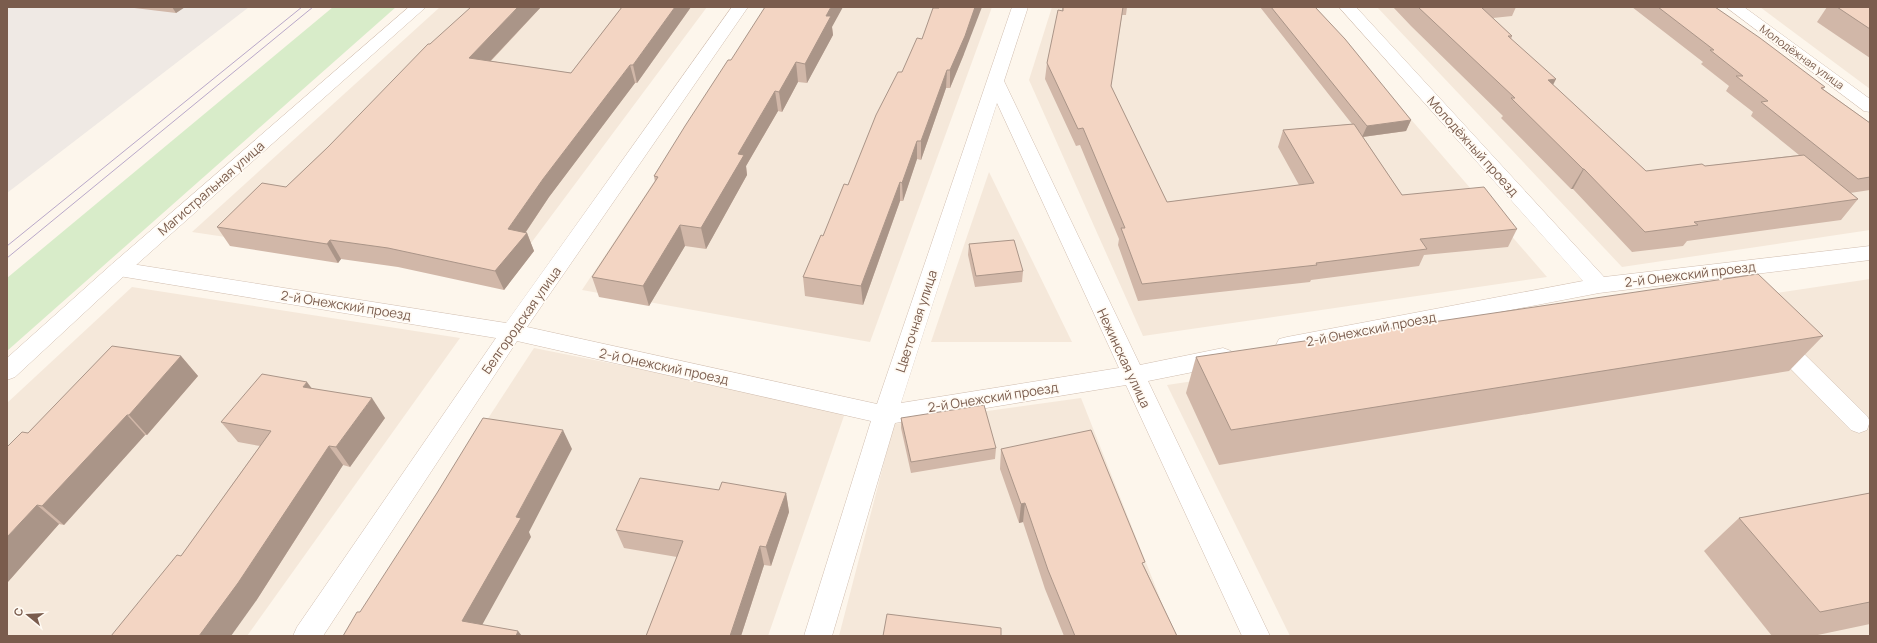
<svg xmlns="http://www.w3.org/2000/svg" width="1877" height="643" font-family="Manrope,sans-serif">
<rect width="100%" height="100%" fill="#fdf6ec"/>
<g fill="#f5e8da">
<polygon points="440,7 707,7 505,278 192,232"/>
<polygon points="770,7 992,7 870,342 582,290"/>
<polygon points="1052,7 1314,7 1547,277 1143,336 1029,80"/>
<polygon points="1377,7 1704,7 1870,131 1870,230 1622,267"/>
<polygon points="1760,7 1870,7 1870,89"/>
<polygon points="989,172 1072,342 931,342"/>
<polygon points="1870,279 1870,636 1290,636 1167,385"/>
<polygon points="132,287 460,338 247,636 7,636 7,403"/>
<polygon points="534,348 846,410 768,636 346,636"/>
<polygon points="1081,398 1175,636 839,636 894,424"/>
</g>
<polygon fill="#efe9e4" points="7,7 249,7 7,193"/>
<polygon fill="#d8ecc9" points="333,7 396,7 7,351 7,278"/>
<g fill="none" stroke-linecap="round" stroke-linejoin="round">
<g stroke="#d1beb0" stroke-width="1">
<polygon id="service" points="1777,333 1785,335 1867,416 1870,421 1867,430 1859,433 1851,430 1769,347 1766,341 1769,335"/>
</g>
<g stroke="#d1beb0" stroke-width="1">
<g id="minor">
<path d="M732 7H748L527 327 877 404 1012 7H1028L1004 81 1140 365 1223 348 1231 351 1234 357 1231 363 1223 366 1148 381 1270 636H1242L1126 385 895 423 832 636H804L871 421 517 341 323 636H293L297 627 496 338 119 276 112 274 109 269 112 264 119 262 506 323ZM997 103 1119 368 901 403Z"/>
<polygon points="1339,7 1356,7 1604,277 1870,246 1870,260 1599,293 1287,353 1279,351 1276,345 1279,339 1287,337 1583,281"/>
<polygon points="1726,7 1744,7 1870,99 1870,112 1864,111"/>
</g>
</g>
<g stroke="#d1beb0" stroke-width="1">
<polygon id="tertiary" points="409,7 426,7 126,274 15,377 7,380 7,358 112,264"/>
</g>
<use href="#service" fill="#fff" fill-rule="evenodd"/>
<use href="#minor" fill="#fff" fill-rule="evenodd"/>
<use href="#tertiary" fill="#fff" fill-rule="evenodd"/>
<g stroke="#b9a8c9" stroke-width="1">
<polyline points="7,246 302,7"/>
<polyline points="7,258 313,7"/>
</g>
</g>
<g fill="#d1b7a8">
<polygon points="126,7 185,7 176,13"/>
<polygon points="541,7 491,61 571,73 622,7 691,7 637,83 635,83 549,197 526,232 527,233 534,251 504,290 398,267 341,259 338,263 230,246 217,227 286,187 328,147 430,44"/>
<polygon points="1063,7 1127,7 1126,15 1122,15 1111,86 1167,202 1299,185 1278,147 1283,130 1352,124 1260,7 1315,7 1411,120 1406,131 1363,137 1402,195 1517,229 1508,247 1424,255 1419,266 1311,280 1310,282 1138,301 1118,245 1119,239 1080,145 1076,146 1045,79 1047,63"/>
<polygon points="1393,7 1516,7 1512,16 1493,18 1512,36 1511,39 1553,85 1646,171 1705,166 1799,155 1751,116 1753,112 1726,91 1729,86 1701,64 1703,62 1632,7 1715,7 1825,87 1823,89 1870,123 1870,190 1850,193 1858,199 1841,220 1687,241 1683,246 1632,252 1573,189 1571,189 1501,118 1503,116 1411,26"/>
<polygon points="1827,7 1870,7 1870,58 1817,22"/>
<polygon points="832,27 833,35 807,83 798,82 782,112 778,111 746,166 747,175 706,249 685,246 649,306 599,297 592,277 655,182 654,176 731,60"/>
<polygon points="964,54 950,88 946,88 921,160 917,159 903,201 900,201 863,305 805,296 803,277 848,185 902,72"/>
<polygon points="969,244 1023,271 1022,282 975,287 968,255"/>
<polygon points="1823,336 1789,371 1219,465 1186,393 1196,357"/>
<polygon points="181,356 198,376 147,435 145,435 64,525 59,524 7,583 28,433"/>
<polygon points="312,388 385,418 350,467 343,465 256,601 181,556 260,446 238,442 221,422"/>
<polygon points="901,418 996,448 995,459 911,473 901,428"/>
<polygon points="1001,449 1144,566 1177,636 1064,636 1045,589 1023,522 1019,523 1000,469"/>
<polygon points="719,490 786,493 789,512 771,566 764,565 741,636 646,636 677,557 624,548 616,530"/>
<polygon points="1870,493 1870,624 1813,636 1772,636 1704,551 1739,518"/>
</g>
<g fill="#aa9588">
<polygon points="172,7 185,7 176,13"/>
<polygon points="518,7 541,7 476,76 469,58"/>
<polygon points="675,7 691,7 637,83 633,65"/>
<polygon points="831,7 843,7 832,27 833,35 807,83 805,64 826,16"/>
<polygon points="975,7 982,7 964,54 950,88 950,70"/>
<polygon points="796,62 798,82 782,112 779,92"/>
<polygon points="630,65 635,83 549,197 521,239 527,233 534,251 504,290 495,271 508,229 543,179"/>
<polygon points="947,70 946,88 921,160 921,141"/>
<polygon points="1556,79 1546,99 1548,80"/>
<polygon points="775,91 778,111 746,166 747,175 706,249 701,228 738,154"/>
<polygon points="1411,120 1406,131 1362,137 1367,126"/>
<polygon points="917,141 917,159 903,201 902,183"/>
<polygon points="1583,169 1584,169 1573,189 1571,189"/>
<polygon points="900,182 900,201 863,305 861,286"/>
<polygon points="680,225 685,246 649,306 643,286"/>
<polygon points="330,240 341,259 338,263 327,244"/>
<polygon points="181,356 198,376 147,435 129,415"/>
<polygon points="307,382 322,402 303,387"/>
<polygon points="372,398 385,418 350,467 336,447"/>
<polygon points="127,415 145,435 64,525 42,506"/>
<polygon points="563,430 572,449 529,532 531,537 476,636 462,621 516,517"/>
<polygon points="329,446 343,465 256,601 231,636 199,636"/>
<polygon points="786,493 789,512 771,566 766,547"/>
<polygon points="1025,503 1023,522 1019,523 1021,504"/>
<polygon points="37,505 59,524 7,583 7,537"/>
<polygon points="760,546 764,565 741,636 730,636"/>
<polygon points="518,631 522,636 516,636"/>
</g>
<g fill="#f3d5c3" stroke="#aa9588">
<polygon points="471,7 518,7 469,58 571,73 622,7 675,7 633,65 630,65 543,179 508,229 527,233 495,271 388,248 330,240 327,244 217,227 262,183 286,187 328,147 428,44 430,44"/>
<polygon points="765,7 831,7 826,16 831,16 805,64 796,62 779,92 775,91 738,154 744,155 701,228 680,225 643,286 592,277 658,177 654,176 685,126 728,60 731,60"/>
<polygon points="939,7 975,7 965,36 950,70 947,70 921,141 917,141 902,183 900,182 861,286 803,277 821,235 823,236 844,184 848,185 876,115 898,72 902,72 917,38 922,39 933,8 939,8"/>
<polygon points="1063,7 1123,7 1111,86 1167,202 1314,183 1283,130 1354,124 1402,195 1484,187 1517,229 1420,239 1427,249 1316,263 1317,265 1142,284 1121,228 1125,228 1083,128 1078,129 1047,63 1058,10 1063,11"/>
<polygon points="1271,7 1315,7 1345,39 1411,120 1367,126"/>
<polygon points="1418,7 1481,7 1512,36 1508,36 1556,79 1548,80 1646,171 1702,164 1705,166 1804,155 1858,199 1694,222 1698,225 1645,232 1584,169 1583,169 1511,98 1515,98"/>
<polygon points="1658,7 1715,7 1760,38 1825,87 1821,88 1870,123 1870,177 1858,179 1761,102 1768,101 1736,76 1743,76 1710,50 1714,50"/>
<polygon points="1837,7 1870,7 1870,29"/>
<polygon points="1014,240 1023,271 976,276 969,244"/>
<polygon points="1758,274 1823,336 1231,430 1196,357"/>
<polygon points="112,346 181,356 129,415 127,415 42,506 37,505 7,537 7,447 22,432 28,433"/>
<polygon points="262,374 307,382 303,387 372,398 336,447 329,446 238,583 199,636 111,636 177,555 181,556 271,431 221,422"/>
<polygon points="984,405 996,448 911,462 901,418"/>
<polygon points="483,418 563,430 516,517 521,518 462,621 518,631 516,636 343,636 357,612 360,612 437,493"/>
<polygon points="1091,430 1145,562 1142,563 1177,636 1075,636 1048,570 1025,503 1021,504 1001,449"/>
<polygon points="640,478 719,490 722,482 786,493 766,547 760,546 730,636 646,636 683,541 616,530"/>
<polygon points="1870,493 1870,602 1820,612 1739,518"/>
<polygon points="887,614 1001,628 1001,636 883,636"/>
</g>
<g text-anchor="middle" stroke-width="3.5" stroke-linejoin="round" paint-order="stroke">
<g font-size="11" fill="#7a5c4d" stroke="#fffaf3">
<text transform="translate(1802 57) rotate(36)" y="4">Молодёжная улица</text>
</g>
<g font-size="13" fill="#7a5c4d" stroke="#fffaf3">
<text transform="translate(1473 146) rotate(48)" y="5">Молодёжный проезд</text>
<text transform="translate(211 188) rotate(-41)" y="5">Магистральная улица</text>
<text transform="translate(1690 274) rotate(-7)" y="5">2-й Онежский проезд</text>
<text transform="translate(346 305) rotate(9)" y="5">2-й Онежский проезд</text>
<text transform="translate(521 320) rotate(-55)" y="5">Белгородская улица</text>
<text transform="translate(916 321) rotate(-72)" y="5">Цветочная улица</text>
<text transform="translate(1371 329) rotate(-11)" y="5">2-й Онежский проезд</text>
<text transform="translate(1124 358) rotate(65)" y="5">Нежинская улица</text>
<text transform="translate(664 366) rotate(12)" y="5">2-й Онежский проезд</text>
<text transform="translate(993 397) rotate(-9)" y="5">2-й Онежский проезд</text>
</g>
</g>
<rect width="1877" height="643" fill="none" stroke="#7a5c4d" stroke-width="16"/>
<g transform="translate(28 615) rotate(288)" stroke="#fffaf3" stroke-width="3" paint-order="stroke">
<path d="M0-3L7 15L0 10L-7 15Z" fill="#7a5c4d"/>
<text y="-6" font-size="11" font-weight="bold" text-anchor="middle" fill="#7a5c4d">С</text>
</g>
</svg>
